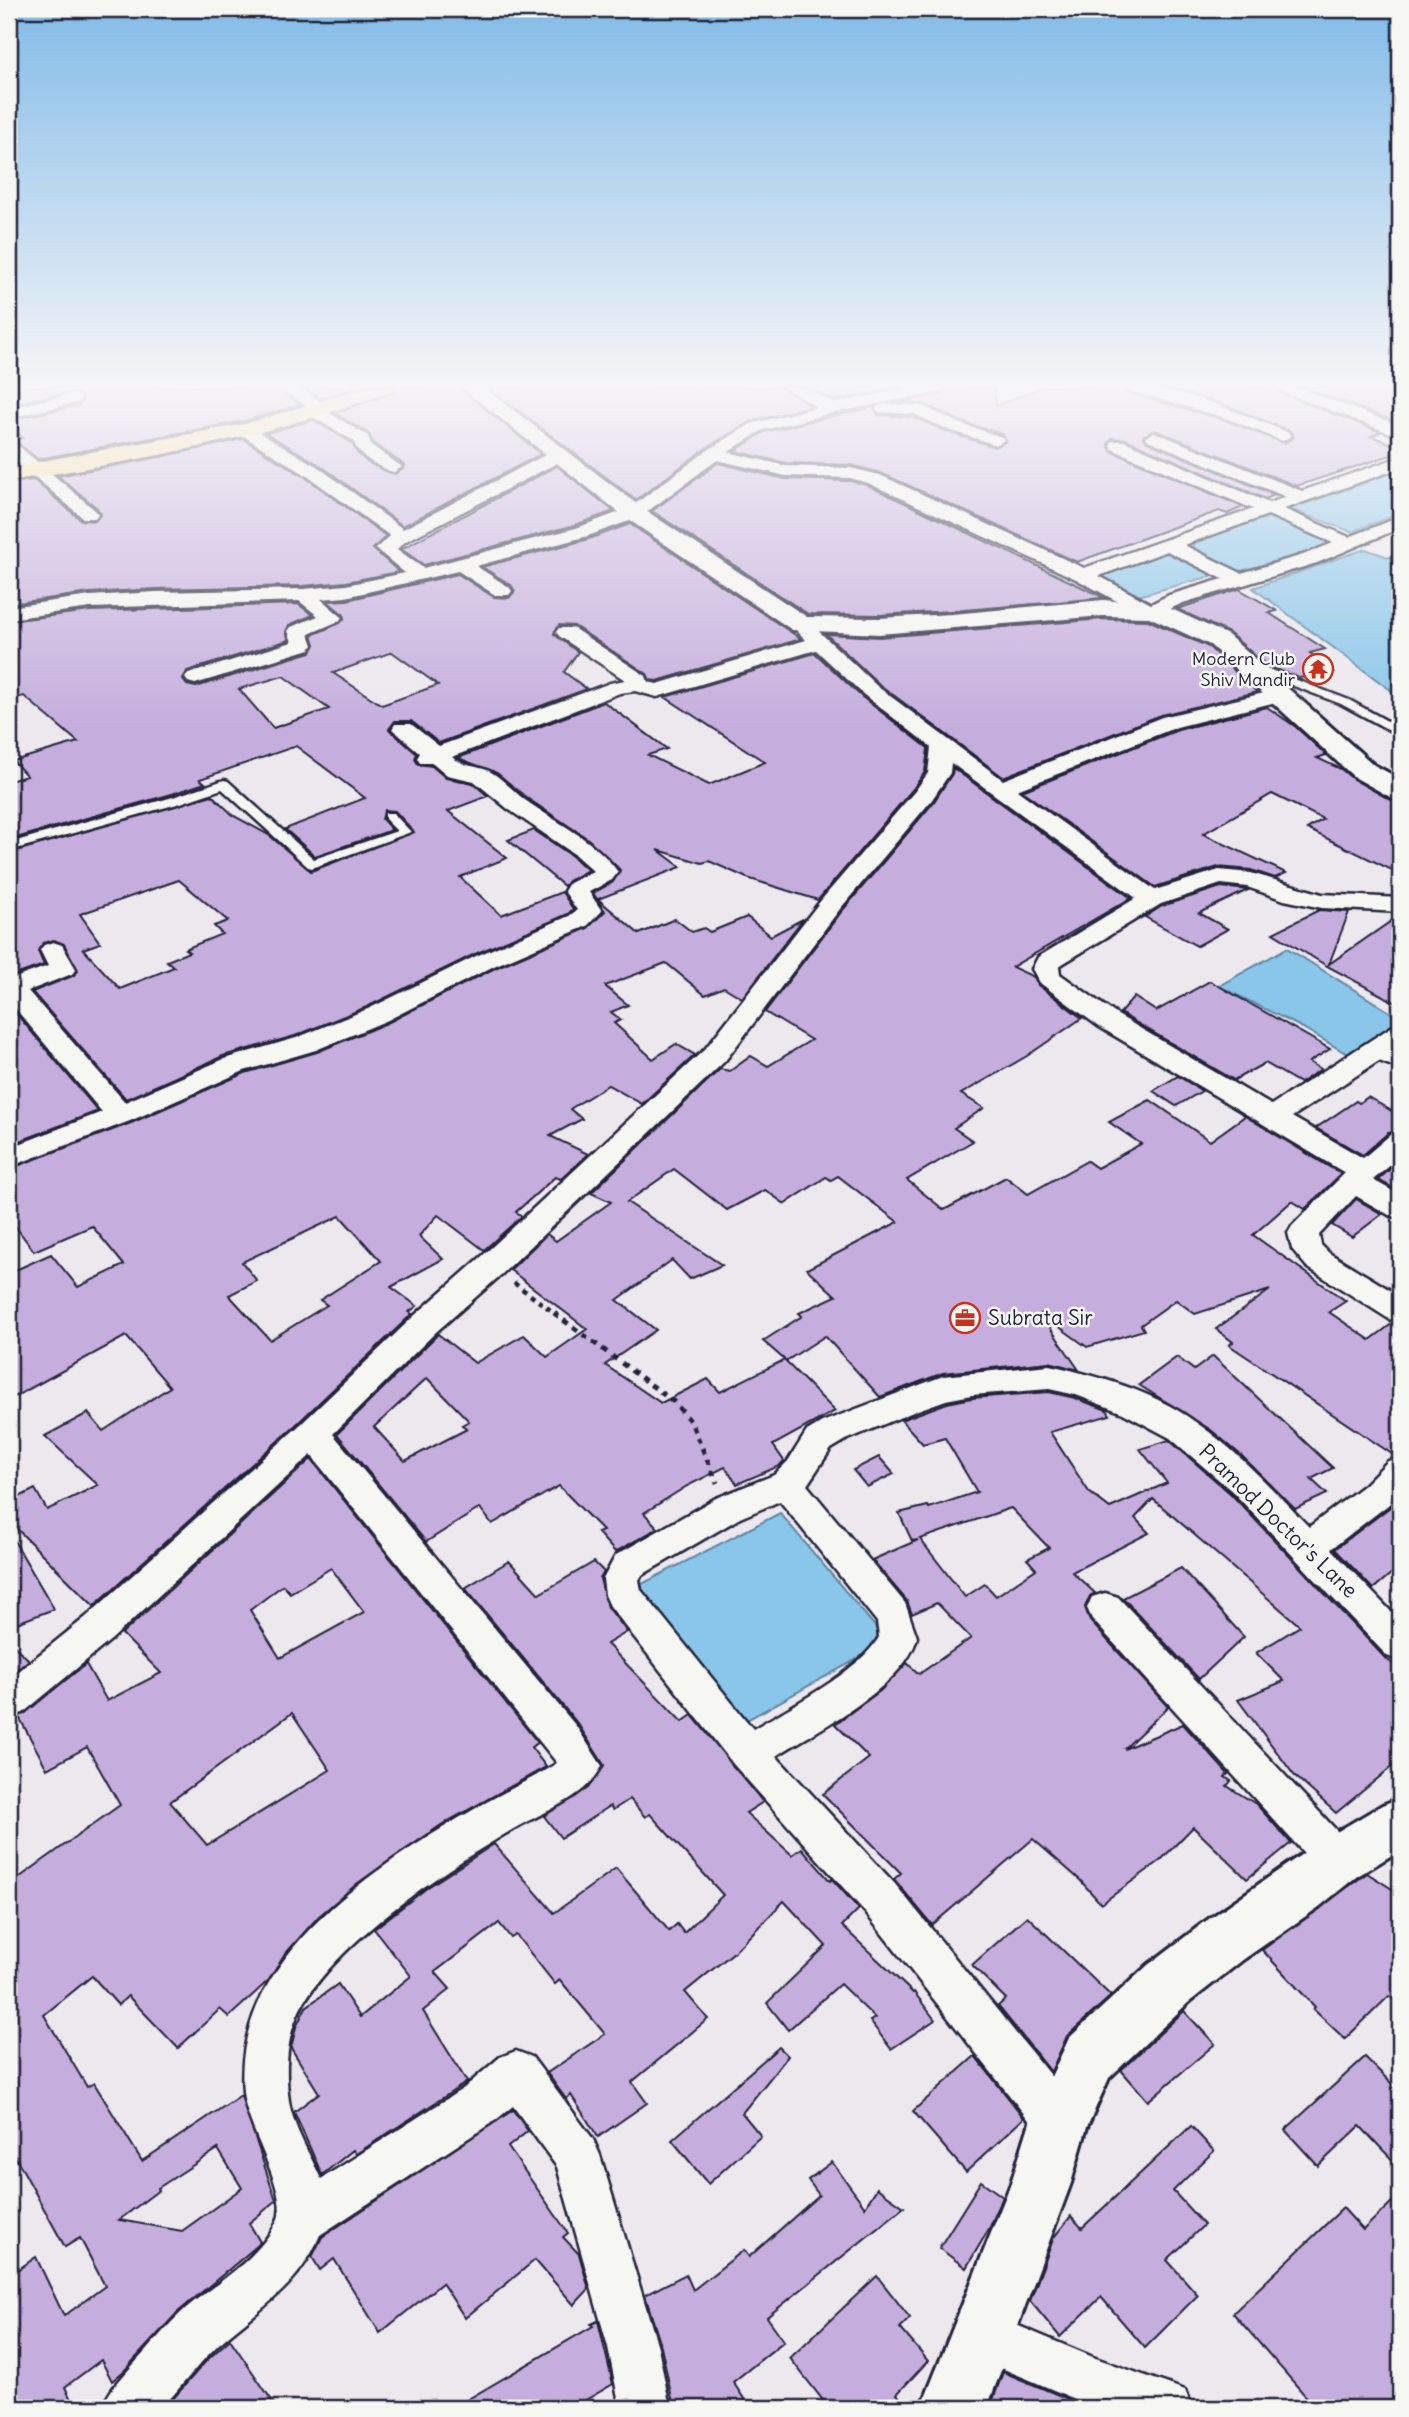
<svg xmlns="http://www.w3.org/2000/svg" width="1409" height="2417" font-family="Delius,sans-serif">
<rect width="100%" height="100%" fill="#ece8ee"/>
<filter id="ink" filterUnits="userSpaceOnUse"><feTurbulence type="fractalNoise" baseFrequency=".0143" numOctaves="2"/><feDisplacementMap in="SourceGraphic" scale="14" xChannelSelector="R" yChannelSelector="G"/><feConvolveMatrix kernelMatrix="1 2 1 2 8 2 1 2 1" color-interpolation-filters="sRGB"/></filter>
<g filter="url(#ink)">
<g fill="#89c6e9" stroke="#6084a3" stroke-width="2">
<polygon points="1400,470 1400,513 1352,532 1290,509"/>
<polygon points="1271,516 1335,542 1240,576 1196,552 1192,542"/>
<polygon points="1176,549 1219,574 1138,596 1098,575"/>
<polygon points="1365,549 1400,561 1400,697 1253,588"/>
<polygon points="1287,948 1390,1012 1400,1022 1379,1046 1349,1055 1303,1028 1219,986"/>
<polygon points="780,1513 888,1642 736,1726 634,1588"/>
</g>
<g fill="#c5aedd" stroke="#22223b" stroke-width="2" fill-rule="evenodd">
<polygon points="31,387 276,387 300,405 244,421 38,459 13,440 23,438 9,425 9,420 80,405 83,398 72,391 9,405 9,392"/>
<polygon points="302,387 359,387 321,398"/>
<polygon points="398,387 459,387 541,454 403,526 320,465 266,433 313,420 352,443 357,453 368,463 395,474 403,469 404,465 373,443 369,434 335,413 393,393"/>
<polygon points="487,387 781,387 811,406 750,422 706,448 636,500"/>
<polygon points="807,387 905,387 834,400"/>
<polygon points="949,387 994,387 996,406 1042,387 1122,387 1127,393 1225,420 1284,443 1294,437 1290,431 1209,399 1159,387 1272,387 1277,392 1381,432 1371,436 1400,447 1400,452 1297,486 1155,430 1143,436 1147,442 1275,495 1265,499 1125,439 1112,438 1108,444 1111,451 1243,507 1227,514 1219,511 1077,562 881,473 850,465 786,463 735,451 764,432 874,407 878,415 913,417 948,432 995,447 1005,442 1003,434 962,422 924,404 901,402 940,395"/>
<polygon points="1303,387 1400,387 1400,423"/>
<polygon points="243,439 305,477 386,536 373,549 399,572 346,582 303,586 155,589 90,593 9,604 9,483 34,480 81,520 95,521 101,514 97,508 58,476"/>
<polygon points="718,463 785,479 850,481 867,485 1105,598 952,611 879,615 808,614 652,511"/>
<polygon points="557,466 614,511 575,525 424,565 401,549"/>
<path d="M630 524 801 639 657 681 650 680 647 674 574 626 559 625 554 634 578 652 564 672 587 689 439 743 411 721H395L389 729 417 754 415 759 418 764 432 766 446 778 473 783 488 796 448 811 507 858 460 877 501 915 562 892 573 909 568 914 475 954 369 1006 295 1036 223 1056 126 1099 32 992 73 976 78 971 64 944 54 940 43 943 38 951 44 965 9 977V853L212 795 234 816 269 835 311 871 414 832 395 811 385 810 382 819 392 830 315 856 285 829 365 798 296 746 200 779 205 783 172 794 9 840V781L27 776 13 761 78 742 24 696 9 700V621L90 611 298 604 313 615 289 625 286 632 289 640 187 671 183 680 187 685 196 687 311 652 315 644 312 635 340 623 344 619V615L327 601 347 600 458 574 494 597 509 598 515 591 511 585 482 567 589 539ZM392 652 438 685 382 705 333 673ZM283 676 329 709 273 728 239 689ZM179 880 228 921 214 926 222 934 185 949 189 952 167 961 174 967 120 989 83 949 100 943 80 914Z"/>
<polygon points="1239,589 1277,611 1269,613 1325,649 1310,653 1334,672 1299,678 1266,665 1229,633 1177,609"/>
<polygon points="1103,619 1148,620 1209,647 1257,692 1161,715 1003,777 880,685 826,634 879,637"/>
<path d="M815 653 862 697 928 748 925 772 913 789 818 900 747 878 709 861 702 863 658 850 681 867 598 899 639 934 675 919 692 932 704 928 710 932 747 917 771 936 803 919 742 998 724 987 705 995 666 963 605 986 628 1005 611 1012 621 1020 614 1023 653 1059 676 1044 695 1055 642 1104 608 1085 570 1109 582 1119 550 1136 588 1154 561 1179 555 1177 516 1212 522 1216 484 1250 438 1215 419 1236 443 1259 391 1287 417 1306 409 1312 412 1314 299 1422 94 1606 9 1521V1502L35 1489 47 1510 98 1485 45 1436 88 1413 103 1431 170 1387 126 1336 9 1400V1273L51 1254 78 1287 124 1265 92 1226 34 1251 9 1218V1169L131 1123 245 1073 317 1052 389 1022 495 968 588 928 605 911 593 893 613 882 620 870 588 839 527 798 497 773 458 758 604 702 667 749 648 755 709 785 765 762 665 697ZM340 1216 381 1261 320 1300 327 1305 270 1340 229 1295 257 1281 242 1262Z"/>
<polygon points="1267,707 1296,727 1326,755 1317,758 1341,769 1353,779 1389,799 1400,802 1400,874 1307,829 1323,819 1272,794 1203,834 1286,873 1275,878 1251,870 1218,867 1155,887 1022,791 1178,730"/>
<path d="M953 768 1131 898 1012 967 1034 977 1038 985 1082 1018 1027 1056 961 1094 984 1108 954 1128 973 1141 907 1180 944 1210 1006 1177 1028 1194 1087 1161 1097 1168 1141 1144 1109 1122 1150 1100 1210 1141 1245 1116 1341 1174 1305 1209 1292 1201 1253 1235 1346 1301 1329 1312 1370 1340 1393 1323 1400 1324V1455L1395 1456 1229 1345 1233 1342 1216 1329 1270 1290 1195 1314 1176 1300 1141 1325 1144 1330 1087 1347 1040 1313 1079 1370 1049 1362 943 1373 880 1397 825 1336 786 1361 763 1341 802 1316 799 1313 836 1296 807 1269 898 1222 838 1176 831 1180 826 1177 785 1204 765 1190 727 1210 674 1169 627 1202 722 1265 690 1279 672 1260 617 1300 656 1330 605 1365 661 1403 708 1379 720 1392 784 1360 835 1411 773 1445 784 1461 779 1466 737 1484 725 1467 687 1486 644 1513 658 1528 615 1552 598 1533 603 1531 559 1486 492 1524 480 1508 426 1542 337 1434 438 1334 475 1363 524 1335 547 1357 587 1329 510 1270 547 1234 556 1241 611 1202 591 1193 720 1069 730 1071 751 1056 768 1066 811 1040 765 1012 842 911 933 803 952 774ZM427 1378 469 1421 462 1425 467 1429 405 1461 374 1427Z"/>
<polygon points="534,830 572,856 588,870 568,881 564,886 508,840"/>
<polygon points="1221,887 1248,890 1199,913 1228,929 1197,946 1145,917 1162,906"/>
<polygon points="1319,910 1349,912 1329,964 1400,915 1400,1005 1327,966 1273,933"/>
<polygon points="1210,981 1330,1049 1309,1062 1321,1069 1300,1083 1265,1063 1234,1080 1120,1013 1134,997 1156,1011"/>
<polygon points="9,1005 98,1111 20,1141 9,1128"/>
<polygon points="1178,1076 1202,1091 1176,1106 1153,1091"/>
<polygon points="1368,1097 1400,1116 1400,1131 1388,1133 1363,1155 1316,1128 1356,1101 1359,1103"/>
<polygon points="1400,1160 1400,1192 1378,1180"/>
<polygon points="1356,1199 1382,1214 1352,1237 1332,1225"/>
<polygon points="1213,1356 1333,1468 1311,1479 1327,1494 1295,1509 1242,1456 1211,1430 1139,1385 1177,1357 1194,1370"/>
<path d="M1049 1392 1075 1398 1107 1410 1110 1415 1050 1432 1089 1492 1110 1508 1167 1483 1140 1449 1169 1440 1231 1494 1385 1658 1400 1669V1760L1336 1813 1294 1775 1238 1700 1284 1681 1256 1653 1300 1626 1153 1499 1135 1518 1149 1533 1072 1572 1095 1593 1090 1596 1085 1607 1090 1621 1168 1707 1124 1749 1183 1724 1228 1774 1225 1777 1231 1781 1227 1786 1256 1804 1291 1843 1247 1879 1193 1827 1160 1861 1101 1904 1080 1880 1033 1839 932 1925 894 1879 901 1873 823 1794 869 1758 835 1724 880 1691 907 1663 919 1674 971 1638 937 1603 912 1614 907 1601 872 1560 918 1540 912 1541 899 1513 928 1506 929 1508 977 1492 945 1438 923 1444 901 1420 947 1403 972 1398ZM1011 1508 1049 1548 1027 1559 1036 1569 996 1596 985 1584 965 1597 920 1539Z"/>
<polygon points="879,1457 894,1474 867,1487 853,1470"/>
<path d="M311 1459 538 1743 531 1747 546 1767 441 1825 358 1883 318 1917 285 1954 270 1979 229 2017 220 2009 178 2048 128 1996 118 2005 92 1976 44 2015 87 2087 94 2083 142 2161 241 2095 276 2201 249 2223 260 2242 258 2245 177 2313 124 2371 112 2381 101 2360 65 2387 75 2408H9V2276L36 2257 64 2316 105 2286 80 2238 65 2247 9 2145V1885L120 1805 87 1747 47 1769 19 1717 86 1664 107 1701 161 1673 122 1634ZM331 1568 364 1612 280 1658 250 1610 283 1585 290 1593ZM292 1713 330 1770 207 1845 170 1802ZM218 2149 242 2188 182 2231 119 2220 159 2190 158 2188Z"/>
<polygon points="1400,1496 1400,1566 1373,1589 1335,1549 1390,1507"/>
<polygon points="9,1532 54,1609 9,1626"/>
<polygon points="509,1561 539,1594 594,1562 604,1572 600,1579 608,1607 627,1632 607,1644 682,1722 692,1715 763,1802 746,1813 792,1855 802,1848 830,1881 832,1879 859,1909 842,1926 913,1993 914,1992 935,2020 891,2049 870,2021 875,2018 840,1984 788,2030 767,2003 826,1946 784,1901 734,1952 685,1992 708,2019 632,2082 647,2103 598,2137 571,2095 566,2099 547,2073 605,2034 560,1980 555,1984 516,1935 511,1938 499,1923 435,1972 450,1989 423,2011 467,2082 356,2154 353,2150 322,2175 294,2112 319,2093 291,2048 296,2027 306,2007 338,1984 360,2017 411,1976 374,1929 428,1887 494,1844 554,1913 616,1868 669,1931 677,1924 684,1933 723,1895 650,1814 645,1817 630,1799 613,1810 610,1806 561,1838 544,1816 588,1788 604,1765 578,1724 465,1588"/>
<polygon points="1181,1568 1244,1637 1199,1679 1123,1598"/>
<polygon points="9,1641 29,1660 9,1676"/>
<polygon points="1367,1873 1400,1894 1400,2005 1389,1996 1345,2039 1313,2009 1315,2007 1262,1950"/>
<polygon points="1027,1916 1111,1996 1067,2036 1051,2072 998,2006 1006,1999 972,1965"/>
<polygon points="1184,2011 1215,2044 1148,2101 1121,2070"/>
<polygon points="779,2047 788,2056 742,2113 761,2136 708,2184 672,2140"/>
<polygon points="975,2056 1024,2118 966,2172 913,2111"/>
<polygon points="1365,2057 1400,2092 1400,2168 1360,2126 1318,2166 1285,2130"/>
<polygon points="513,2110 528,2131 508,2147 568,2233 563,2237 579,2254 589,2289 574,2305 535,2260 465,2318 442,2283 380,2333 334,2259 320,2270 312,2257 322,2237"/>
<polygon points="1191,2126 1214,2151 1173,2191 1204,2225 1167,2260 1198,2295 1145,2348 1101,2297 1060,2337 1030,2301 1054,2237 1071,2216 1082,2228"/>
<polygon points="832,2162 865,2207 877,2188 904,2207 767,2317 784,2341 733,2382 750,2408 674,2408 661,2346 645,2295 686,2274 693,2290 744,2250 749,2257 819,2195 808,2180"/>
<polygon points="981,2181 1003,2197 990,2227 966,2268 939,2248"/>
<polygon points="1400,2194 1400,2408 1316,2408 1233,2313 1343,2208 1363,2230"/>
<polygon points="877,2276 910,2318 900,2328 928,2361 897,2394 908,2408 829,2408 790,2358"/>
<polygon points="598,2321 613,2384 572,2408 453,2408 593,2326 591,2324"/>
<polygon points="230,2339 277,2408 165,2408 206,2361"/>
<polygon points="1003,2372 1090,2408 990,2408"/>
</g>
<g fill="none" stroke-linecap="round" stroke-linejoin="round">
<g stroke="#22223b" stroke-width="5">
<g id="service">
<polygon points="1247,664 1255,664 1349,700 1400,728 1400,736 1341,704 1247,668"/>
<polygon points="224,780 228,781 314,859 397,831 385,819 385,813 393,813 411,832 312,868 308,867 222,789 181,803 9,851 9,843 173,797"/>
</g>
</g>
<g stroke="#22223b" stroke-width="5">
<g id="minor">
<path d="M278 387H297L330 407 332 410 329 413 368 436 371 445 402 467 394 472C381 469 356 455 354 441L309 415 307 412 310 408Z"/>
<path d="M783 387H802L834 403 917 387H947L939 392 832 413 763 430 728 452 786 466 850 468 880 475 1084 568 1253 509 1112 449 1110 445 1112 441H1124L1269 503 1286 497 1148 440 1146 437 1154 432 1302 491 1400 457V468L1284 509 1349 537 1400 517V528L1317 563 1183 603 1154 616 1137 612 1076 579 868 483 850 478 786 476 717 460 640 517 588 536 476 566 509 587 512 591 509 595H495L458 571 346 597 321 599 342 617 339 621 309 634 313 645 310 649 195 684 188 682 185 678 188 674 292 642 288 631 291 627 318 616 299 601 90 608 9 619V607L90 596 155 592 303 589 346 585 405 573 376 549 390 536 306 475 237 432 235 429 237 426H249L318 467 403 529 553 451H565L567 455 565 459 406 541 397 549 423 568 576 528 628 509 708 450 751 424 818 407ZM1268 515 1333 543 1303 555 1241 573 1184 545ZM1167 551 1223 579 1169 595 1151 604 1099 576Z"/>
<path d="M1125 387C1174 384 1243 414 1289 433L1291 436 1283 441 1277 439 1226 418 1128 390Z"/>
<polygon points="1275,387 1296,387 1400,426 1400,437 1278,390"/>
<polygon points="73,394 79,396 81,399 79,402 9,418 9,408"/>
<polygon points="884,404 923,406 961,424 1002,437 1004,440 996,445 949,430 914,414 878,412 876,409 878,406"/>
<polygon points="9,442 15,443 95,510 98,514 95,518 83,518 9,455"/>
<path d="M801 619 808 621 878 687 1003 780 1162 717 1281 689 1288 691 1291 695 1288 699 1177 727 1017 790 1155 890 1219 870 1251 873 1322 894 1400 898V912L1322 908 1284 900 1247 887 1221 884 1161 904 1059 966 1060 974 1116 1014 1271 1105 1391 1027 1400 1025V1046L1397 1048 1400 1050V1069L1379 1061 1292 1117 1363 1158 1390 1135 1400 1133V1157L1373 1180 1400 1195V1218L1389 1215 1356 1196 1319 1235 1321 1245 1329 1253 1400 1296V1322L1389 1319 1307 1267 1292 1249 1288 1233 1292 1226 1345 1173 1098 1026 1040 983 1032 969 1038 957 1136 898 951 763 950 773 931 801 840 909 725 1061 502 1274 436 1332 333 1434 576 1726 602 1766C587 1797 545 1811 517 1827 450 1866 329 1945 297 2016 286 2041 285 2074 289 2101 293 2128 310 2154 321 2179L464 2088 500 2057 516 2051 532 2057 593 2139 600 2155 658 2347 670 2408H620L608 2347 557 2167 513 2106 496 2120 320 2235C298 2288 260 2308 219 2344 198 2364 181 2387 162 2408H102C109 2390 120 2380 132 2366 150 2347 166 2326 186 2308 217 2282 259 2259 277 2221 291 2194 246 2128 243 2092 231 1955 381 1863 483 1804 508 1790 534 1778 557 1763L311 1455 112 1639 23 1713 9 1717V1679L86 1617 301 1424 414 1316 480 1258 705 1049 822 899 915 791 928 773 931 747 864 695 816 650 657 697 635 691 620 693 452 757C466 768 478 765 491 772 503 779 513 791 525 800 555 822 596 840 618 872L612 880 589 892 602 911 587 926 494 966 388 1020 316 1050 244 1071 130 1121 9 1167V1148L102 1112 9 1001V980L48 966 40 950 44 945 53 942 62 945 76 969 72 974 28 991 125 1102 224 1059 296 1038 370 1008 476 956 569 916 577 910 564 891 569 883 593 871 574 854 508 809 474 781 447 775 433 763H420L417 758 420 753 392 729 395 724H411L439 746 610 683 625 680 559 636 556 632 559 628H573L646 676 648 682 657 684 806 640 791 625Z"/>
<path d="M1049 1365C1098 1376 1153 1391 1194 1421 1237 1450 1273 1490 1309 1527L1364 1485 1388 1461 1400 1457V1492L1388 1505 1331 1549 1400 1621V1661L1387 1656 1233 1492 1170 1438 1123 1413 1076 1395 1049 1389 972 1395 946 1400 918 1410 846 1440 831 1449 807 1485 905 1603 917 1637C906 1686 816 1731 776 1756L895 1884 1075 2106 1082 2122 1075 2138 1059 2145 1043 2138 865 1912 734 1765 610 1606 605 1595 603 1579 616 1555 716 1498 774 1475 788 1461 807 1431 822 1422 943 1376ZM780 1501 877 1622 879 1637C860 1671 787 1709 753 1729L641 1590 639 1580 642 1575 740 1518Z"/>
<polygon points="1105,1593 1118,1597 1352,1847 1358,1860 1352,1873 1337,1879 1322,1873 1092,1619 1087,1608 1092,1597"/>
<polygon points="983,2311 1093,2357 1185,2390 1192,2408 1096,2408 966,2353 958,2336 966,2319"/>
</g>
</g>
<g stroke="#22223b" stroke-width="6">
<polygon id="tertiary" points="1400,1798 1400,1850 1356,1877 1319,1907 1244,1959 1188,2003 1109,2078 1087,2127 1071,2183 987,2408 921,2408 1011,2183 1030,2122 1069,2038 1148,1965 1206,1921 1318,1843 1382,1805"/>
</g>
<g stroke="#22223b" stroke-width="6">
<polygon id="secondary" points="461,387 483,387 642,508 807,617 879,618 952,614 1103,600 1163,605 1228,635 1374,765 1400,779 1400,800 1390,797 1354,777 1210,645 1149,617 1103,616 879,634 792,630 626,518"/>
</g>
<g stroke="#22223b" stroke-width="6">
<path id="primary" d="M367 387H395L392 391C269 437 139 461 9 481V467L245 424Z"/>
</g>
<polyline stroke="#22223b" stroke-width="4.5" stroke-dasharray="5 5" stroke-linecap="butt" points="514,1283 556,1314"/>
<polyline stroke="#22223b" stroke-width="5" stroke-dasharray="6 6" stroke-linecap="butt" points="554,1313 674,1402 691,1422 717,1483"/>
<use href="#service" fill="#f6f6f2" fill-rule="evenodd"/>
<use href="#minor" fill="#f6f6f2" fill-rule="evenodd"/>
<use href="#tertiary" fill="#f6f6f2" fill-rule="evenodd"/>
<use href="#secondary" fill="#f6f6f2" fill-rule="evenodd"/>
<use href="#primary" fill="#fdde96" fill-rule="evenodd"/>
</g>
</g>
<linearGradient id="sky" x2="0" y2="1"><stop stop-color="#82bbe8"/><stop offset="0.53" stop-color="#f6f5f7"/><stop offset="1" stop-color="#f6f5f7" stop-opacity="0"/></linearGradient>
<rect width="1409" height="725" fill="url(#sky)"/>
<defs>
<g id="temple-ring" transform="scale(1.575)"><circle r="9.5" fill="#f6f6f2" stroke="#c8321e" stroke-width="1.5"/><path d="M0-6L5-2H3V0L6.5 2.5H4V6H1.5V3h-3V6H-4V2.5H-6.5L-3 0V-2H-5Z" fill="#c8321e"/></g>
<g id="office-ring" transform="scale(1.575)"><circle r="9.5" fill="#f6f6f2" stroke="#c8321e" stroke-width="1.5"/><path d="M-6-3h4V-5.5h4V-3h4V5H-6ZM-1-4.5V-3h2v-1.5ZM-6 0V1H6V0Z" fill="#c8321e"/></g>
</defs>
<g fill-rule="evenodd">
<use href="#temple-ring" x="1318" y="669"/>
<use href="#office-ring" x="965" y="1318"/>
</g>
<g text-anchor="middle" stroke-width="5" stroke-linejoin="round" paint-order="stroke">
<g font-size="18" fill="#22223b" stroke="#f6f6f2" text-anchor="end">
<text x="1295" y="665">Modern Club<tspan x="1295" dy="21">Shiv Mandir</tspan></text>
</g>
<g font-size="21" fill="#22223b" stroke="#f6f6f2" text-anchor="start">
<text x="988" y="1325">Subrata Sir</text>
</g>
<g font-size="21" fill="#22223b" stroke="#f6f6f2">
<text transform="translate(1278 1521) rotate(44)" y="7">Pramod Doctor's Lane</text>
</g>
</g>
<rect width="1409" height="2417" fill="none" stroke="#f6f6f2" stroke-width="35"/>
<rect x="18" y="18" width="1374" height="2382" fill="none" stroke="#22223b" stroke-width="2.5" filter="url(#ink)"/>
</svg>
